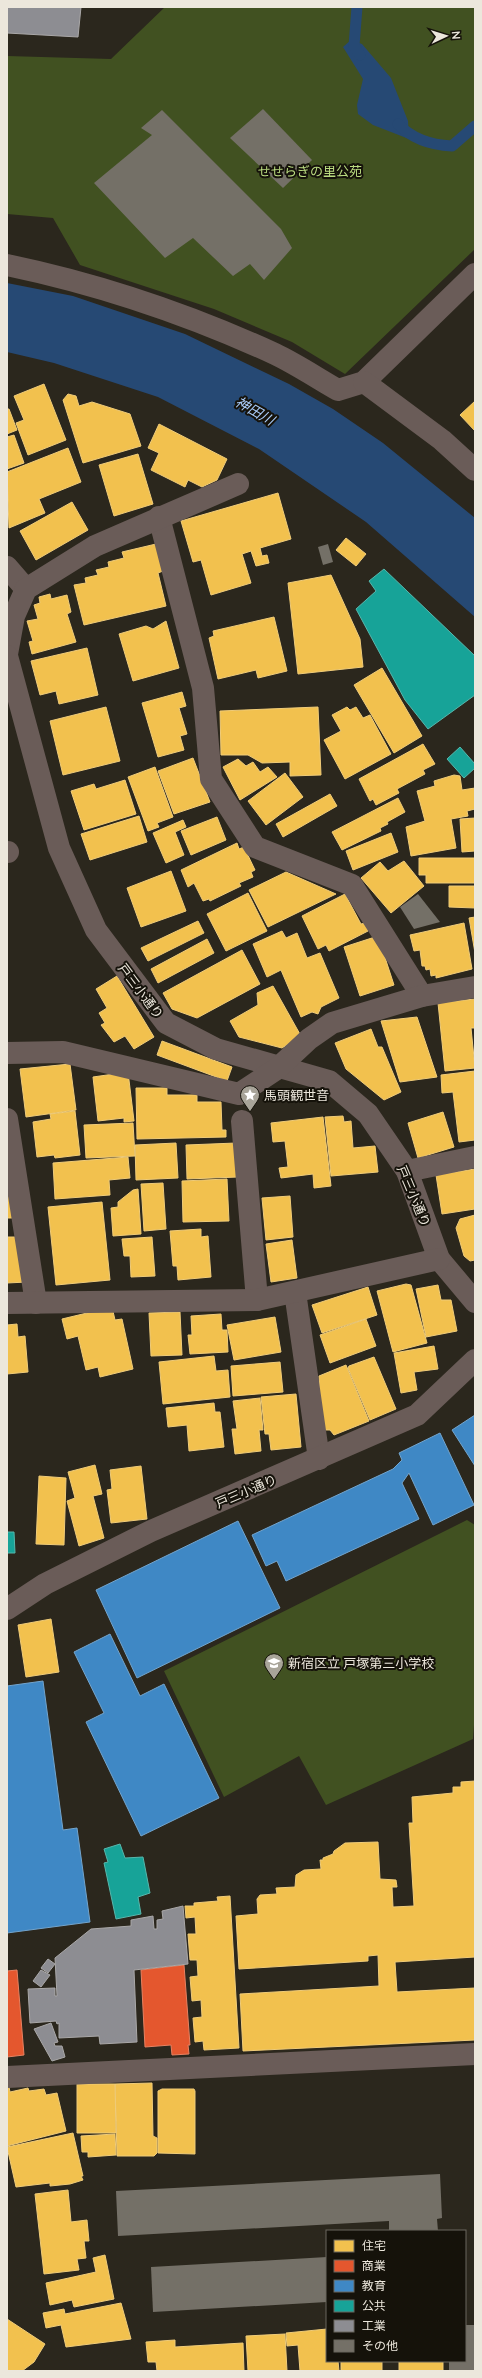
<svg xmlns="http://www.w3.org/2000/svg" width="482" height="2378" font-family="Lato,'Noto Sans JP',sans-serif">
<rect width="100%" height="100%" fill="#2b271d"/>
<g fill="#415121">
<polygon points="165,7 475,7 475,249 345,374 292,342 214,309 80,265 53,218 7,214 7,56 111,59"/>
<polygon points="467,1520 475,1525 475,1711 473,1739 326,1805 299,1756 224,1797 164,1671"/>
</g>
<g fill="#264974">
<polygon points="351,40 362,44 391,78 408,121 409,139 373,125 358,114 357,105 363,79 343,47"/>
<polygon points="7,283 73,296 185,334 289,384 333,409 383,443 475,518 475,617 366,522 259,449 158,397 54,363 7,352"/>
</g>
<g fill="#f2c14e" stroke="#f0cc79">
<polygon points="44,384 66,440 28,455 16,423 24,420 14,396"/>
<polygon points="68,394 76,396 79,406 92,402 130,414 141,446 83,463 63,400"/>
<polygon points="475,401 475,431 460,415"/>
<polygon points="7,409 9,409 17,430 7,434"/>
<polygon points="159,424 227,459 217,480 202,487 188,480 185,487 151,470 159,453 148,448"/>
<polygon points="14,435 24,463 7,469 7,437"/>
<polygon points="68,448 81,482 39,499 45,513 9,528 7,472"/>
<polygon points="138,454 153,504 114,516 99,465"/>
<polygon points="278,493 291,539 260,548 262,556 267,555 269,563 256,566 251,551 242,554 251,583 211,595 201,560 193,562 181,521"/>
<polygon points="72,502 88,530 36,560 20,531"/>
<polygon points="346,538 366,554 356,566 336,550"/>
<polygon points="156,544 163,571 158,573 166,606 84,625 74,585 86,583 85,578 98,575 96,570 109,567 108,562 124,558 122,552"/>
<polygon points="331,575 360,639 363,667 298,674 288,583"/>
<polygon points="50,594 51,599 67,595 71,612 67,614 76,642 32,654 29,642 33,641 27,621 38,619 34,605 40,603 39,597"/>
<polygon points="274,617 287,671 258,678 256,670 218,679 209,638 214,636 213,631"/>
<polygon points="166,621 179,668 133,681 119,634 146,626 153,629"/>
<polygon points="87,648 98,695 59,704 56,691 40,695 31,661"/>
<polygon points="382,668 422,736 394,753 354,685"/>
<polygon points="182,692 186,706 179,708 187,734 180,736 184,750 158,757 142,703"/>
<polygon points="106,707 120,761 63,775 50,721"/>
<polygon points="318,707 321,775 290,776 290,762 262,763 248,755 221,755 220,711"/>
<polygon points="347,707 350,710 356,707 363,718 370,715 391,754 345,779 324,740 341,731 332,715"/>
<polygon points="423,744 435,764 423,770 425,774 397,789 399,793 376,805 373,799 370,801 359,779"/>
<polygon points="193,758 210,802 174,814 158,771"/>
<polygon points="238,759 246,766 253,762 260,772 268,767 277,777 240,800 223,767"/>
<polygon points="155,767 173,817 157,823 159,827 148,831 128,777"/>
<polygon points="285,773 303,797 266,825 248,801"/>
<polygon points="454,775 460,776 462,790 475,788 475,809 467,811 468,816 451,819 456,848 411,856 406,827 425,821 417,791 435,786 434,781"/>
<polygon points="125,780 136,814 84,830 71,791 94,784 96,789"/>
<polygon points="330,794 337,806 283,837 276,824"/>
<polygon points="398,798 405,812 387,822 388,824 380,828 381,831 342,850 332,832"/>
<polygon points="139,816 147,842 90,860 81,834"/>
<polygon points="217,817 226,840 191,855 181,831"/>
<polygon points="475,818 475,851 462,852 460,819"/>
<polygon points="183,820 186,827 175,832 184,855 166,863 153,833"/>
<polygon points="391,833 398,852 353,870 346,851"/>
<polygon points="237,843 239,849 244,847 255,870 251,872 253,877 239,883 241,886 210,901 209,899 203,901 194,883 188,887 181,870"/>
<polygon points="419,858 475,858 475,883 426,883 426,875 419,875"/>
<polygon points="404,861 424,886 391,913 361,878 380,862 388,871"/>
<polygon points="171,871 186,911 141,927 127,888"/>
<polygon points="286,872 336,894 268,927 249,890"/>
<polygon points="449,886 475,886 475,908 449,907"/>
<polygon points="248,893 267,931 226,951 207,914"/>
<polygon points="345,894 361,924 365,923 368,931 329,951 326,945 318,949 302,916"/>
<polygon points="475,917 475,953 469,918"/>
<polygon points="198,921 204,933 148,961 141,948"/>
<polygon points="464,923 472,969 436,978 436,975 431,976 430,969 426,970 425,966 422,966 420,950 414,951 410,935"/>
<polygon points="282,931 286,938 297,933 307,958 320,953 339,998 321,1007 318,1014 312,1012 301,1017 281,970 267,977 253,944"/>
<polygon points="378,936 394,985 360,996 344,947"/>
<polygon points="207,939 214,953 158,983 151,969"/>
<polygon points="242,950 260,984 197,1018 172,1009 163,993"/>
<polygon points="117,976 154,1037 134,1049 125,1036 114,1042 101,1025 105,1023 99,1013 107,1008 96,989"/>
<polygon points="273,986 301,1036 282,1048 239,1037 230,1021 258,1005 257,993"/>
<polygon points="475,999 475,1028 471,1028 475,1068 445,1071 438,1003"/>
<polygon points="417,1017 437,1077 400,1082 381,1021"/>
<polygon points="371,1029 378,1047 382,1047 401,1092 384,1100 346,1069 335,1043"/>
<polygon points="162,1041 232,1067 227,1081 157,1055"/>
<polygon points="70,1064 76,1110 26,1117 20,1069"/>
<polygon points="475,1071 475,1140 459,1142 453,1092 442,1093 441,1075"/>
<polygon points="128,1072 134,1121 124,1122 124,1118 98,1121 93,1077"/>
<polygon points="136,1088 167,1088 167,1095 197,1095 197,1102 221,1102 222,1130 226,1130 226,1137 137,1139"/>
<polygon points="75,1111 80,1155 55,1158 54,1155 37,1157 33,1122 51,1119 50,1114"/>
<polygon points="443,1112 454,1147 418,1158 408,1123"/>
<polygon points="343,1116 344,1122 351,1121 353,1148 375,1146 378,1172 331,1176 325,1117"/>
<polygon points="323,1117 331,1186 314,1188 313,1174 281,1178 279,1168 288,1167 285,1141 273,1142 271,1123"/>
<polygon points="133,1123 135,1156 86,1158 84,1125"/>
<polygon points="176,1143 178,1178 136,1180 135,1145"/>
<polygon points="236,1143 238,1177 187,1179 186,1145"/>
<polygon points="128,1157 130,1178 109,1180 110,1195 55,1199 53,1163"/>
<polygon points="475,1169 475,1209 442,1214 436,1175"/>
<polygon points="227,1179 229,1221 183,1222 182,1181"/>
<polygon points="7,1183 19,1218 7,1218"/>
<polygon points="163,1183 166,1229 144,1231 141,1184"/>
<polygon points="138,1189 141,1234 113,1236 111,1208 118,1207 118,1202 133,1190"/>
<polygon points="290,1196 293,1237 266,1240 262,1198"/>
<polygon points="102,1202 110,1280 56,1285 48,1207"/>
<polygon points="475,1215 475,1260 470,1261 464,1256 456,1228 460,1219"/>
<polygon points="201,1229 201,1237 208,1236 211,1277 178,1280 177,1266 173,1266 170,1231"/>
<polygon points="7,1237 21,1237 27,1282 7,1283"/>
<polygon points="152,1237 155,1276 131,1277 130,1256 124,1256 122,1239"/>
<polygon points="292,1240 297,1278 271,1282 266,1244"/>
<polygon points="406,1284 411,1285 427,1343 393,1352 377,1291"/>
<polygon points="438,1285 441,1300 451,1300 457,1331 426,1337 416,1289"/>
<polygon points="368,1287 377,1315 322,1333 312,1305"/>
<polygon points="112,1307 115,1320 122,1319 133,1369 100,1377 98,1367 86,1370 78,1336 67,1339 62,1319"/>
<polygon points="180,1312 182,1355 151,1356 149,1313"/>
<polygon points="221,1314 222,1330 227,1330 228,1352 190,1354 188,1335 192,1335 191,1316"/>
<polygon points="275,1317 281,1352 234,1360 227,1325"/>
<polygon points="366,1319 376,1346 330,1363 320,1335"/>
<polygon points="17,1324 18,1337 25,1336 28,1372 7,1374 7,1325"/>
<polygon points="434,1346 438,1369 414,1372 417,1390 401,1393 394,1353"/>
<polygon points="214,1356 216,1371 228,1370 230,1397 163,1404 159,1362"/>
<polygon points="374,1357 396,1409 370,1420 348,1368 349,1366"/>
<polygon points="280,1362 283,1392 233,1396 231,1366"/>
<polygon points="346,1365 369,1421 334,1435 330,1430 321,1430 319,1376"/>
<polygon points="296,1394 301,1447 271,1450 269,1434 265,1434 261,1397"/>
<polygon points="260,1398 263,1430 259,1430 261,1451 235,1454 232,1429 237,1429 233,1401"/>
<polygon points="214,1403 215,1412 220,1412 224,1447 189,1451 187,1425 168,1427 166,1408"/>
<polygon points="95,1465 102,1494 93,1496 104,1538 79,1546 67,1501 75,1498 68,1472"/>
<polygon points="141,1466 147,1519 111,1523 107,1490 112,1489 110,1470"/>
<polygon points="39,1476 66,1478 64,1545 36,1544"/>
<polygon points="51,1619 59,1672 26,1677 18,1625"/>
<polygon points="475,1781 475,1957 395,1962 397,1992 475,1988 475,2040 243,2051 240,1994 379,1986 378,1955 368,1956 368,1961 239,1969 236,1916 258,1914 257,1899 260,1895 277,1894 276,1888 295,1887 296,1875 304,1870 321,1869 320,1860 323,1860 323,1858 333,1854 334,1851 345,1843 378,1842 380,1879 396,1880 397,1887 392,1887 393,1907 414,1906 409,1823 413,1823 412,1797 453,1793 453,1787 461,1787 461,1782"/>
<polygon points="230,1896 239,2048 204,2050 203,2041 195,2042 193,2018 202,2017 201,2000 192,2001 190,1977 198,1976 197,1960 190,1960 188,1934 196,1934 195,1917 186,1918 185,1906 194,1906 194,1903 218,1901 217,1897"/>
<polygon points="152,2083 153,2136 157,2138 157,2153 154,2156 117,2156 115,2084"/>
<polygon points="77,2084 115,2084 116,2133 77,2133"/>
<polygon points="9,2087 10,2092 28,2088 29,2091 44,2089 46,2095 57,2093 66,2131 7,2146 7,2088"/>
<polygon points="162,2089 194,2089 195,2091 195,2154 158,2153 158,2091"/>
<polygon points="73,2133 83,2176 81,2176 83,2180 70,2184 50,2186 50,2183 16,2187 7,2147"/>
<polygon points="115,2134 116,2155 88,2157 88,2152 82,2152 81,2136"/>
<polygon points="68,2190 71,2222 87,2220 89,2241 84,2241 86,2258 77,2259 79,2270 44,2274 35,2194"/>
<polygon points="105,2255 114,2299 74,2307 72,2300 50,2305 46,2283 96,2272 93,2258"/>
<polygon points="121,2303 131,2339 66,2347 61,2325 46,2328 43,2313 64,2309 65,2314"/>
<polygon points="7,2319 45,2344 34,2362 22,2371 7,2371"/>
<polygon points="327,2329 327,2361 338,2361 339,2371 300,2371 298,2345 287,2346 286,2333"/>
<polygon points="285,2334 287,2371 248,2371 246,2336"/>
<polygon points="175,2340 175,2347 243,2343 244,2371 157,2371 156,2362 148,2362 146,2342"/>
<rect x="341" y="2361" width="41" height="10"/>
<rect x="399" y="2361" width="44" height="10"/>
</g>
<g fill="#e4572e" stroke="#e68262">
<polygon points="184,1965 190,2045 188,2045 189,2054 172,2055 171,2045 145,2047 141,1970"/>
<polygon points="17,1970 24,2055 7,2057 7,1971"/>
</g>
<g fill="#3f88c5" stroke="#73a4cc">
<polygon points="475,1415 475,1466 452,1430"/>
<polygon points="440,1433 474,1505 433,1525 409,1473 402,1483 419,1519 286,1581 277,1561 266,1566 252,1535 393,1469 402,1460 399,1453"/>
<polygon points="238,1521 280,1608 137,1678 96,1590"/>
<polygon points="110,1634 140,1696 164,1684 219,1798 141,1836 86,1722 104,1713 74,1652"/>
<polygon points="43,1681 63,1830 77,1828 90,1922 7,1933 7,1686"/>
</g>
<g fill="#17a398" stroke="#57b7ac">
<polygon points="384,569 475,656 475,695 428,729 405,700 356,609 376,591 369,581"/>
<polygon points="460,747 475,764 475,768 464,778 447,759"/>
<polygon points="7,1532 14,1532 15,1553 7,1553"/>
<polygon points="120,1844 125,1858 143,1857 150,1893 138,1897 141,1914 116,1919 104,1863 108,1862 104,1849"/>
</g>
<g fill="#8d8d92" stroke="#aaa8a8">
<polygon points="7,7 81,7 78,37 7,33"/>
<polygon points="183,1906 188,1964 134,1970 137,2042 100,2044 99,2036 59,2038 59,2023 57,2024 56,2021 30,2023 28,1989 55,1988 55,1996 57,1996 55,1958 91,1929 131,1926 131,1920 153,1916 154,1929 157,1929 157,1920 163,1919 162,1911"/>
<polygon points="48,1959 55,1964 48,1973 41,1968"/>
<polygon points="41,1970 50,1975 41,1987 33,1981"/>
<polygon points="51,2023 58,2042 54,2043 55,2046 62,2046 65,2057 52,2061 34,2029"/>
</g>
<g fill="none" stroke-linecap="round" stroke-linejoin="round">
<g stroke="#264974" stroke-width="11">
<polyline points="357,7 354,46 360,55"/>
<path d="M398 124C412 139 432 145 452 146L475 126"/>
</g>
</g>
<g fill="#747067">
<polygon points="263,109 312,160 283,188 230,138"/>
<polygon points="162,110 281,229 292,248 264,280 250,264 233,276 193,238 165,258 94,183 152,135 141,128"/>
<polygon points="328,544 333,562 323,565 318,547"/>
<polygon points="418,894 440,922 414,929 400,907"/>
<polygon points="440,2174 442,2218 437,2219 438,2231 389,2231 389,2221 118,2236 116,2191"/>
<polygon points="327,2257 327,2302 153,2312 151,2267"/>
<polygon points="465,2325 475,2325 475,2371 449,2371 449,2361 465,2361"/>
</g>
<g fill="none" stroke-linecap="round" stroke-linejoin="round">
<g stroke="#6a5c58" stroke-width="22">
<path d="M7 265C98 284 190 315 275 354 296 364 317 378 338 390L364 382 475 274"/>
<polyline points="364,382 442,440 475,470"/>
<polyline points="159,517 203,688 211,779 255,847 352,885 422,996"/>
<polyline points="7,567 26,589"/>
<polyline points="7,654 14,616 26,589 95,546 238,484"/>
<polyline points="7,656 59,848 96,930 166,1023 216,1049 329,1081 368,1114 407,1171 439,1259 475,1302"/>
<polyline points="7,852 8,852"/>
<polyline points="7,1053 63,1052 239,1094 278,1068 309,1039 332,1023 422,996 475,987"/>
<polyline points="7,1119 36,1303"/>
<polyline points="242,1121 257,1300"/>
<polyline points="407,1171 475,1157"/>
<polyline points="295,1292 319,1459"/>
<polyline points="7,1303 257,1300 439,1259"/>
<polyline points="7,1609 45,1584 151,1531 417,1415 475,1360"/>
<polyline points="7,2077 475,2054"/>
</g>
</g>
<defs>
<g id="sight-pin" transform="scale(1)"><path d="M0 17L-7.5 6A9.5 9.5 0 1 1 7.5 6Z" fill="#a8a499" stroke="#15120a"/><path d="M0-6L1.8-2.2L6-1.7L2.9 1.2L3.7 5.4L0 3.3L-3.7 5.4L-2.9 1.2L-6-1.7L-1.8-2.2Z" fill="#fff"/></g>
<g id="school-pin" transform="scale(1)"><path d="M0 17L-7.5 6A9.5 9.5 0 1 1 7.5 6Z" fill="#a8a499" stroke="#15120a"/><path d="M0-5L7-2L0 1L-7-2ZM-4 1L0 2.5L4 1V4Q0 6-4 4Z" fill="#fff"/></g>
</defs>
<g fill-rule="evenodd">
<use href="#sight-pin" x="250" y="1095"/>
<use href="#school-pin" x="274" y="1663"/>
</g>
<g text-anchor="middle" stroke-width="4" stroke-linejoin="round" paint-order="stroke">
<g font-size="13" fill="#badb80" stroke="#15120a">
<text x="310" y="176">せせらぎの里公苑</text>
</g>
<g font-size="13" fill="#ece7dc" stroke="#15120a">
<text transform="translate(141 991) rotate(53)" y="5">戸三小通り</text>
<text transform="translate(414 1196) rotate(67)" y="5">戸三小通り</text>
<text transform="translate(246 1491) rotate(-23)" y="5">戸三小通り</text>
</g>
<g font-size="13" fill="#ece7dc" stroke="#15120a" text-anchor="start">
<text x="264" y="1100">馬頭観世音</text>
<text x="288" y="1668">新宿区立 戸塚第三小学校</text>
</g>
<g font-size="14" font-style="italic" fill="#a9cbf8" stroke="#15120a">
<text transform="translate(255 411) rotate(30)" y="5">神田川</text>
</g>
</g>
<rect width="482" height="2378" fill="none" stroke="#ece7dc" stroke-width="16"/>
<rect x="326" y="2230" width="140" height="132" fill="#15120a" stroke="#6b675e"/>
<rect x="334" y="2240" width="20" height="12" fill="#f2c14e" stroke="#6b675e"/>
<text x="362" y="2250" font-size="12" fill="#ece7dc">住宅</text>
<rect x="334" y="2260" width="20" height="12" fill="#e4572e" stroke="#6b675e"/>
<text x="362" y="2270" font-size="12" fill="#ece7dc">商業</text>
<rect x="334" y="2280" width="20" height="12" fill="#3f88c5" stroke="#6b675e"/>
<text x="362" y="2290" font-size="12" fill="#ece7dc">教育</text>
<rect x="334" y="2300" width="20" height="12" fill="#17a398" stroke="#6b675e"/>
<text x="362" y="2310" font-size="12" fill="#ece7dc">公共</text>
<rect x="334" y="2320" width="20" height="12" fill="#8d8d92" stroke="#6b675e"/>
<text x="362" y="2330" font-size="12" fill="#ece7dc">工業</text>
<rect x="334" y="2340" width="20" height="12" fill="#747067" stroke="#6b675e"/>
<text x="362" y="2350" font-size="12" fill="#ece7dc">その他</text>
<g transform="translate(446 36) rotate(86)" stroke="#15120a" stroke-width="3" paint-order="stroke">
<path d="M0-3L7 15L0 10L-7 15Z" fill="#ece7dc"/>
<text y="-6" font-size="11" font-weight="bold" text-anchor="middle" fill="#ece7dc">N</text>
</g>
</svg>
